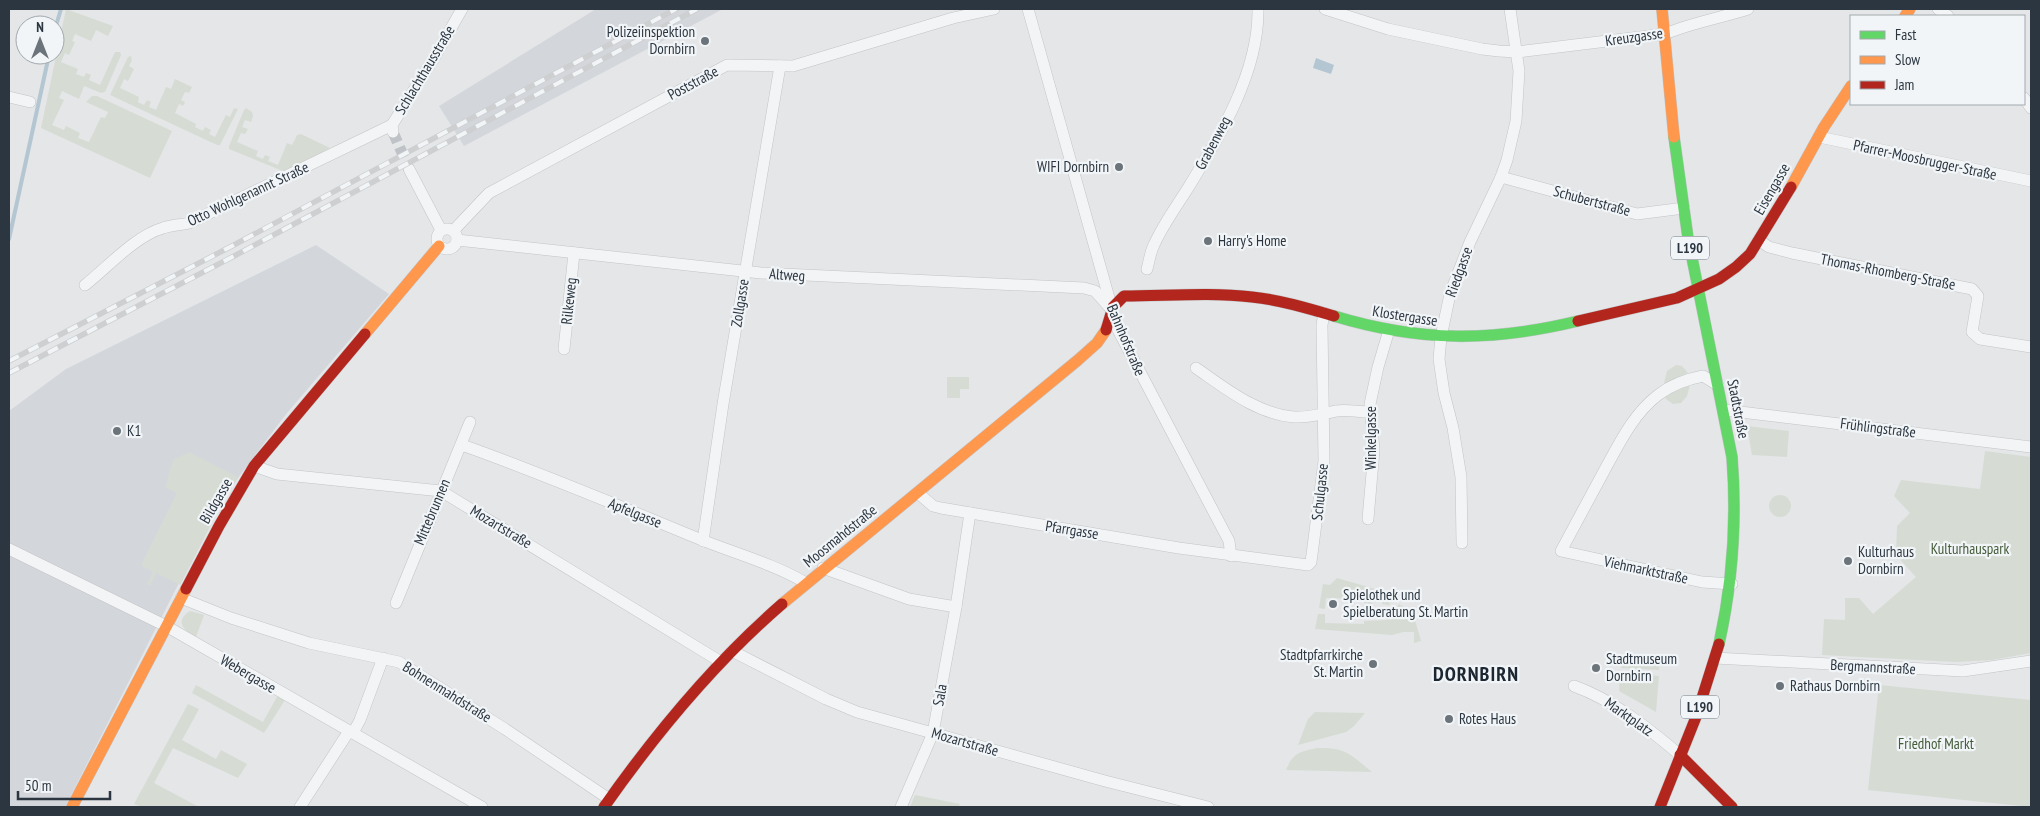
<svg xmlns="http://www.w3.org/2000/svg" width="2040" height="816" font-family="'PT Sans Narrow',sans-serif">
<rect width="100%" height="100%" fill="#e4e6e8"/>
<g fill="#d3d6db">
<polygon points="596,9 723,9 464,146 439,106"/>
<polygon points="316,245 389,294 287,413 240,475 212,518 65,807 9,807 9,411 66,369"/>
</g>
<g fill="#d6dcd4">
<polygon points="66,9 113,26 108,36 96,30 91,41 75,34 72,41 75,42 69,55 65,53 61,62 78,69 76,74 84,77 86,73 91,75 89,80 100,85 115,52 120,52 121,55 105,92 101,93 84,86 79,99 62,91 59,98 64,100 52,125 64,130 66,126 80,133 78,138 89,142 101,117 105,118 108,112 86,102 92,96 97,96 172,131 150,178 41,128"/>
<polygon points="131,56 132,60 129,66 134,69 128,81 124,79 120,88 139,97 138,102 144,105 147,100 151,102 149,107 156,110 166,87 171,89 175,79 192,87 189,93 185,92 181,100 185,102 183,106 179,104 175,113 196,124 195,127 203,131 205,127 211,130 209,134 215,137 226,115 230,117 234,108 238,109 220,145 217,145 110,95 128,57"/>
<polygon points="246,108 252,112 253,116 251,122 245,120 242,127 248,129 245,134 241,133 237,142 258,151 256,156 263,159 265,155 270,157 268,161 278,165 287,143 292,145 297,135 301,134 330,148 285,172 229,149 229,146 244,110"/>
<polygon points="1676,365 1682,366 1688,373 1663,387 1667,371"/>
<polygon points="947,377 969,377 969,389 960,389 960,398 947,398"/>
<polygon points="1690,385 1687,396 1681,403 1673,404 1666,399 1664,395"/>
<polygon points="1747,426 1789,431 1787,457 1752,455"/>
<polygon points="1985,451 2031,457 2031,653 1992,660 1956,662 1822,655 1824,619 1845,620 1845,598 1859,598 1873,614 1916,577 1896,555 1897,526 1910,513 1894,496 1901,480 1980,489"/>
<polygon points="189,452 238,477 228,492 180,585 156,573 150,586 147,584 153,572 141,565 177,493 165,487 173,460"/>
<circle cx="1780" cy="506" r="11"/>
<polygon points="1337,578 1375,589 1393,597 1389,605 1382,604 1383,599 1373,598 1372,604 1364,603 1364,599 1326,598 1325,609 1319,608 1323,584 1330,585"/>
<polygon points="1399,604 1404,607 1404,611 1408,611 1415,620 1421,641 1414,643 1414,632 1403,632 1392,635 1315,629 1318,614 1325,614 1325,623 1364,624 1364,621 1387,620"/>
<path d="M190 611 204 615 196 637C184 631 174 621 190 611Z"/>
<polygon points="1622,657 1660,660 1659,670 1621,668"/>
<polygon points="1620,673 1659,676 1656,712 1619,691"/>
<polygon points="196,685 263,722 278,695 285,700 264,733 192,693"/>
<polygon points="1879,685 2031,700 2031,807 1868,790"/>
<polygon points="188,704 199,709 182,740 216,759 221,750 247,764 238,778 173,748 154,783 199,807 142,807 134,804"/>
<polygon points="1315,712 1365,713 1354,726 1346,732 1298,745 1308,719"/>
<path d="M1317 748C1346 747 1351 755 1372 772L1286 770C1293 753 1299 752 1317 748Z"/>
<polygon points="915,795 960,804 958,807 910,807"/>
</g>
<polygon fill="#b4c6d1" points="1316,58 1334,65 1331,74 1313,68"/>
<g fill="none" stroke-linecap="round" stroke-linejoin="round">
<g stroke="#b4c6d1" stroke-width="4">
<polyline points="55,29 61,9"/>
<polyline points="9,239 49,55"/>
</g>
<polyline stroke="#bfc3c7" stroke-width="11" stroke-dasharray="11 5.5" stroke-linecap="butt" points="393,132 409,169"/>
<g stroke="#c2c4c6" stroke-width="12">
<g id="street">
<polyline points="1028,9 1118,330 1229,541 1231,556"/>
<path d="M1325 9 1388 29 1482 49 1499 51 1517 52 1665 34C1691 23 1720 18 1748 9"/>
<polyline points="1938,9 1948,16"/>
<polyline points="9,97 30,102"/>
<polyline points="2024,98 2031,108"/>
<polyline points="393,132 392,125 434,58 462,9"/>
<polyline points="1819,137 2031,181"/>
<polyline points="409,169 441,230"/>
<polyline points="1501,177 1637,214 1684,208"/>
<circle cx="447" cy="239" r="10"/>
<polyline points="453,231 489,193 727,65 793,66 953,18 994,9"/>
<polyline points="457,240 761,273 1084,288 1095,291 1111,309"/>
<polyline points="1760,241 1769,247 1792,253 1972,289 1978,296 1972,332 1980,339 2031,347"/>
<path d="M1147 269C1149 262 1150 254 1153 247 1162 226 1176 207 1188 188 1220 136 1259 72 1258 9"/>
<path d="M85 285C108 267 135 236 163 228 171 225 181 225 189 223L392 125"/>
<polyline points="564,349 574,253"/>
<path d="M1196 368C1225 388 1257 414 1294 417 1310 418 1321 414 1336 411 1346 409 1359 412 1370 412"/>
<path d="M1718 385 1703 376C1687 379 1671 385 1658 395 1632 415 1618 446 1603 473 1589 499 1575 525 1561 551L1702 582 1732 584"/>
<polyline points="1724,410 2031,447"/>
<path d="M462 445C541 473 619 506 697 538 733 553 772 563 806 583"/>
<polyline points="254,466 277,474 441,491 721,662"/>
<polyline points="918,493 933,506 941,508 1179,548 1308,565 1311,562 1324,461 1322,325 1324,313"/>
<polyline points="1368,519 1374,450 1370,404 1378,367 1389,330"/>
<polyline points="703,541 723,404 780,66"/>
<polyline points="1462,543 1461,477 1453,428 1444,393 1439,359 1441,337 1450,294 1470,242 1501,177 1507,160 1516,121 1519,71 1510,9"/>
<polyline points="9,549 166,626 482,807"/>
<polyline points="823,568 909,599 956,607"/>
<polyline points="181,598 231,618 309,643 399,662 505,729 609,799"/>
<polyline points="396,603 470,422"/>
<polyline points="732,651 826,699 857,712 1105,781 1208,807"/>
<polyline points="1715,658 1963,671 2031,661"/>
<path d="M1574 686C1613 700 1648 728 1680 755"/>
<polyline points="353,733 360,720 383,658"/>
<polyline points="300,807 349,731"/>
<polyline points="901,807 933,733 956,607 970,513"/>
</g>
</g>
<g stroke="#c2c4c6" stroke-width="12">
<g id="fast">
<path d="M1674 137 1688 238 1732 457C1737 521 1733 581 1719 644"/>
<path d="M1334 316C1420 342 1491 342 1578 321"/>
</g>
</g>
<g stroke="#c2c4c6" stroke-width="12">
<g id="slow">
<polyline points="1662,9 1674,137"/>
<polyline points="1905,16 1910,9"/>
<polyline points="1791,187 1824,127 1851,86"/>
<polyline points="365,334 439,246"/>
<polyline points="782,604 1078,360 1097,343 1106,330"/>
<polyline points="72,807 186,589"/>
</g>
</g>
<g stroke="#c2c4c6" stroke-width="12">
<g id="jam">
<polyline points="1578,321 1677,298 1719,279 1736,267 1750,254 1791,187"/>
<path d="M1106 330 1113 307 1124 296C1166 296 1209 292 1252 297 1280 300 1307 308 1334 316"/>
<polyline points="186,589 219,526 254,466 365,334"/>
<polyline points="1680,755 1732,807"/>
<path d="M604 807C656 733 714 663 782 604"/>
<polyline points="1660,807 1696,717 1719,644"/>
</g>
</g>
<use href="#street" stroke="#f3f4f5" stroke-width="11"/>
<use href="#fast" stroke="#63d668" stroke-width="11"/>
<use href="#slow" stroke="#ff974d" stroke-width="11"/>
<use href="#jam" stroke="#b3261e" stroke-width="11"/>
<g stroke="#cdcfd0" stroke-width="5.5">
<g id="rail">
<polyline points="9,361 232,246 676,9"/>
<polyline points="9,373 236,255 697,9"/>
</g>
</g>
<use href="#rail" stroke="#f2f5f7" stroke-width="4" stroke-dasharray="11" stroke-linecap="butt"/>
</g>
<g fill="#6c747b" stroke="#f2f5f7" stroke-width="2">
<circle cx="705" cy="41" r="5"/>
<circle cx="1119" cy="167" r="5"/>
<circle cx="1208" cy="241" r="5"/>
<circle cx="117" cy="431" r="5"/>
<circle cx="1848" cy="561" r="5"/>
<circle cx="1333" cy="604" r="5"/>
<circle cx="1373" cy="664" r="5"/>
<circle cx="1596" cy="668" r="5"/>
<circle cx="1780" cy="686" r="5"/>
<circle cx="1449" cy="719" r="5"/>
</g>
<g text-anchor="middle" stroke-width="4.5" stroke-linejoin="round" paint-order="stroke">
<g fill="#f2f5f7" stroke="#676f78" stroke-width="1">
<rect x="1671" y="236.5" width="38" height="23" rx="4"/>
<rect x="1681" y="695.5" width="38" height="23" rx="4"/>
</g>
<g font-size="14" font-weight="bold" fill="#2b3641">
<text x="1690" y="253">L190</text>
<text x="1700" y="712">L190</text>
</g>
<g font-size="15" fill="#2b3641" stroke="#f2f5f7" text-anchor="start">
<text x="695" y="37" text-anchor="end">Polizeiinspektion<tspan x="695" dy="17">Dornbirn</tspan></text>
<text x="1109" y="172" text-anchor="end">WIFI Dornbirn</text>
<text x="1218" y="246">Harry's Home</text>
<text x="127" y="436">K1</text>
<text x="1858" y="557">Kulturhaus<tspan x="1858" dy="17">Dornbirn</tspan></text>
<text x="1343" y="600">Spielothek und<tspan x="1343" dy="17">Spielberatung St. Martin</tspan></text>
<text x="1363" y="660" text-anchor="end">Stadtpfarrkirche<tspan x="1363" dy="17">St. Martin</tspan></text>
<text x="1606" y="664">Stadtmuseum<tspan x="1606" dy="17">Dornbirn</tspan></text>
<text x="1790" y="691">Rathaus Dornbirn</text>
<text x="1459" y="724">Rotes Haus</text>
</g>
<g font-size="15" fill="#2b3641" stroke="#f2f5f7">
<text transform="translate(1634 37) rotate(-8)" y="5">Kreuzgasse</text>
<text transform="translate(425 70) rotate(-59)" y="5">Schlachthausstraße</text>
<text transform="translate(693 83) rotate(-28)" y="5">Poststraße</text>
<text transform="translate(1213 143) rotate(-62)" y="5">Grabenweg</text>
<text transform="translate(1925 160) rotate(12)" y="5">Pfarrer-Moosbrugger-Straße</text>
<text transform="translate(1772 189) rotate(-60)" y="5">Eisengasse</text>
<text transform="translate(248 194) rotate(-25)" y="5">Otto Wohlgenannt Straße</text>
<text transform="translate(1592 201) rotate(15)" y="5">Schubertstraße</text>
<text transform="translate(1459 272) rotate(-70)" y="5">Riedgasse</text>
<text transform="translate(1888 272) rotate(11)" y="5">Thomas-Rhomberg-Straße</text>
<text transform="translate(787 275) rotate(4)" y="5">Altweg</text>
<text transform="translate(569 301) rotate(-84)" y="5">Rilkeweg</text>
<text transform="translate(740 303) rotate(-81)" y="5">Zollgasse</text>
<text transform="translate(1405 316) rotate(9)" y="5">Klostergasse</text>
<text transform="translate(1126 340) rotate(67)" y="5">Bahnhofstraße</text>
<text transform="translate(1738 409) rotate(79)" y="5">Stadtstraße</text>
<text transform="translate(1878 428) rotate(7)" y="5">Frühlingstraße</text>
<text transform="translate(1371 438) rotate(-90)" y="5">Winkelgasse</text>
<text transform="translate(1320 492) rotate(-84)" y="5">Schulgasse</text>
<text transform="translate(216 501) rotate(-60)" y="5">Bildgasse</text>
<text transform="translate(432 512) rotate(-67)" y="5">Mittebrunnen</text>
<text transform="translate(635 513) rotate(22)" y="5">Apfelgasse</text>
<text transform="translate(501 527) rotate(31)" y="5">Mozartstraße</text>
<text transform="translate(1072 530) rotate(9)" y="5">Pfarrgasse</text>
<text transform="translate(840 536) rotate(-39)" y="5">Moosmahdstraße</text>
<text transform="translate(1646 570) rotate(12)" y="5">Viehmarktstraße</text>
<text transform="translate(1873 667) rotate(3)" y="5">Bergmannstraße</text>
<text transform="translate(248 674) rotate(30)" y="5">Webergasse</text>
<text transform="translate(447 692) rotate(32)" y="5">Bohnenmahdstraße</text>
<text transform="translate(940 695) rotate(-80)" y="5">Sala</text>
<text transform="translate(1629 717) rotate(35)" y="5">Marktplatz</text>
<text transform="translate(965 742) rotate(16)" y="5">Mozartstraße</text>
</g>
<g font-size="15" fill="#455c3a" stroke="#f2f5f7">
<text x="1970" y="554">Kulturhauspark</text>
<text x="1936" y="749">Friedhof Markt</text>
</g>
<g font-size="20" font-weight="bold" letter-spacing="1" fill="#1d2732" stroke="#f2f5f7">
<text x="1476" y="681">DORNBIRN</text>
</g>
</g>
<rect width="2040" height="816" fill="none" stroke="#2b3641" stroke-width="20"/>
<rect x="1850" y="15" width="175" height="90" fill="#f2f5f7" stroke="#a2a9ae"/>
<rect x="1860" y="31" width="25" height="8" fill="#63d668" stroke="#a2a9ae"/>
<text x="1895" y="40" font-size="15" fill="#2b3641">Fast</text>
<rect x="1860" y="56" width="25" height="8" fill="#ff974d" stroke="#a2a9ae"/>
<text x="1895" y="65" font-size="15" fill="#2b3641">Slow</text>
<rect x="1860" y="81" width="25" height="8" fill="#b3261e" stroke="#a2a9ae"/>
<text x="1895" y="90" font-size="15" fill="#2b3641">Jam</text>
<g transform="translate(40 40)"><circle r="24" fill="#f2f5f7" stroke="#a2a9ae"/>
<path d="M0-4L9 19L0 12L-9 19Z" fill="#6c747b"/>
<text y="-8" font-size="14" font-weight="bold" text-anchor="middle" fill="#2b3641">N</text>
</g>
<path d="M18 791v8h92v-8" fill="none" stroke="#2b3641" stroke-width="2.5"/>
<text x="25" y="791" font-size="15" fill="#2b3641" stroke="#f2f5f7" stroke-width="4" paint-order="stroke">50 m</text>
</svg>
